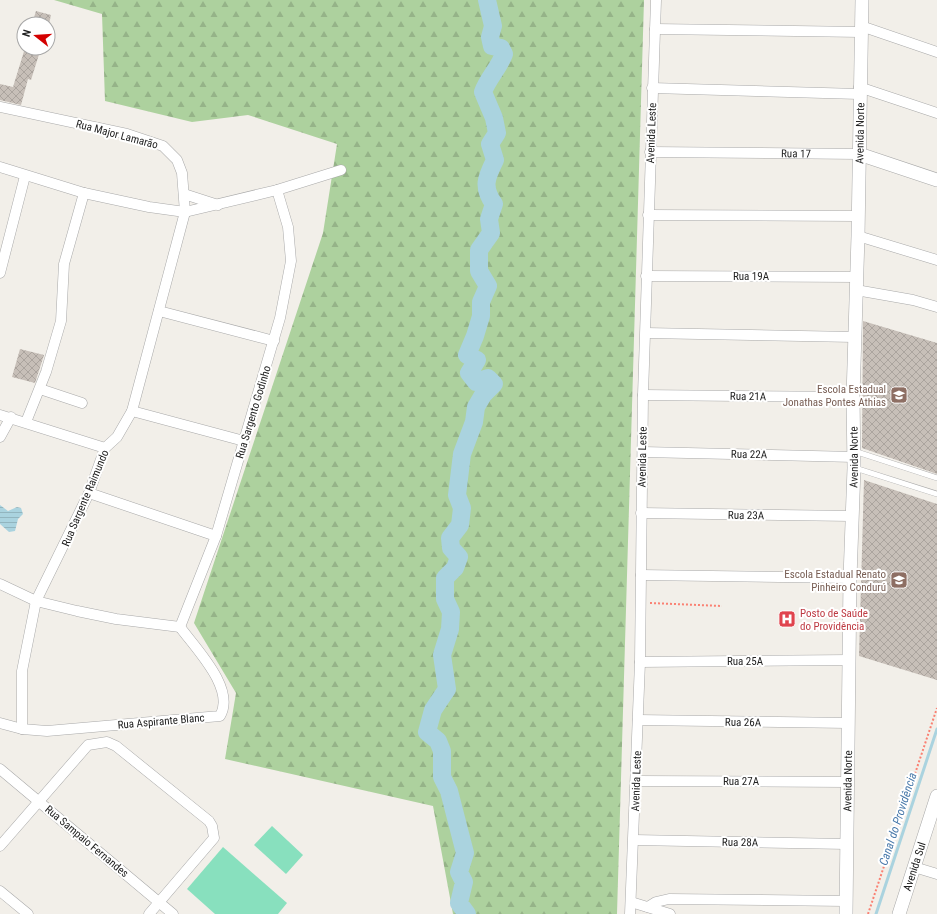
<svg xmlns="http://www.w3.org/2000/svg" width="937" height="914" font-family="'Roboto Condensed',sans-serif">
<defs>
<pattern id="forest-firs" width="22" height="20" patternUnits="userSpaceOnUse"><rect width="22" height="20" fill="#add19e"/><path d="M5 1l3.5 6h-7zM16 11l3.5 6h-7z" fill="#95b388"/></pattern>
<pattern id="water-rules" width="6" height="5" patternUnits="userSpaceOnUse"><rect width="6" height="5" fill="#aad3df"/><path d="M0 2.5h6" fill="none" stroke="#92b5bf"/></pattern>
<pattern id="building-cross-hatch" width="8" height="8" patternUnits="userSpaceOnUse"><rect width="8" height="8" fill="#c7bfb8"/><path d="M0 0l8 8M0 8l8-8" fill="none" stroke="#aba49e"/></pattern>
</defs>
<rect width="100%" height="100%" fill="#f2efe9"/>
<polygon fill="url(#forest-firs)" points="54,0 644,0 617,914 453,914 433,806 225,759 236,693 194,623 323,233 337,144 248,115 192,122 105,101 102,14"/>
<g fill="#88e0be">
<polygon points="272,826 303,855 286,874 254,845"/>
<polygon points="223,847 287,903 278,914 215,914 187,889"/>
</g>
<polygon fill="url(#water-rules)" points="0,505 8,511 17,507 21,508 23,514 18,519 15,531 9,532 0,524"/>
<g fill="none" stroke-linecap="round" stroke-linejoin="round">
<polyline stroke="#aad3df" stroke-width="3" points="876,914 937,729"/>
<path stroke="#aad3df" stroke-width="18" d="M467 914 459 903 464 882 459 872 465 853 449 791 442 777V751L438 741 427 732 433 710 447 689 442 655 450 629 451 612 445 599V578L455 568 459 557 451 548 450 538 460 525 462 508 457 495 462 454 474 422 476 407 483 395 494 384 488 378 476 382 469 373 477 360 467 355 475 336 481 316V302L488 286 479 271V250L491 233 489 219 494 204C482 187 486 178 495 160L490 144 497 133 494 118 483 92C488 78 499 68 504 54L501 48 492 46 490 37 493 26 487 0"/>
</g>
<g fill="url(#building-cross-hatch)">
<polygon points="36,11 51,15 49,24 32,24"/>
<polygon points="25,48 41,48 31,80 28,79 21,105 0,100 0,84 13,87"/>
<polygon points="863,321 937,343 937,474 862,448"/>
<polygon points="20,349 44,355 35,383 12,377"/>
<polygon points="864,480 937,504 937,680 859,656"/>
</g>
<g fill="none" stroke-linecap="round" stroke-linejoin="round">
<g stroke="#a9a9a9" stroke-width="6">
<g id="service">
<polyline points="854,451 937,478"/>
<polyline points="855,468 937,494"/>
</g>
</g>
<g stroke="#a9a9a9" stroke-width="11">
<g id="minor">
<polyline points="861,26 937,52"/>
<polyline points="655,29 861,32"/>
<polyline points="859,87 937,113"/>
<polyline points="652,88 859,94"/>
<polyline points="0,107 127,134 163,146 177,160 182,173 185,212 132,411 117,437 105,448 89,493 36,601 22,671 22,729"/>
<path id="s1" d="M650 152 859 154"/>
<polyline points="0,167 84,193 149,207 185,212 277,190 341,170"/>
<polyline points="184,194 218,205"/>
<polyline points="648,215 857,216"/>
<polyline points="858,236 937,260"/>
<polyline points="0,273 25,176"/>
<polyline points="646,276 857,277"/>
<polyline points="856,290 913,300 937,307"/>
<polyline points="159,311 274,341"/>
<polyline points="646,333 854,337"/>
<polyline points="40,389 82,403"/>
<polyline points="643,395 853,397"/>
<polyline points="132,411 244,441"/>
<polyline points="0,415 105,448"/>
<polyline points="26,422 46,372 61,321 64,264 84,193"/>
<polyline points="0,437 11,417"/>
<polyline points="643,452 854,457"/>
<polyline points="89,493 216,536"/>
<polyline points="641,513 851,516"/>
<polyline points="641,575 850,578"/>
<polyline points="0,584 36,601 77,611 116,619 180,627"/>
<polyline points="180,627 216,536 280,318 291,261 288,227 277,190"/>
<polyline points="640,662 850,660"/>
<polyline points="638,720 848,723"/>
<path d="M0 723 22 729 47 731 220 716C236 689 196 649 180 627"/>
<polyline points="0,769 173,914"/>
<polyline points="636,781 847,782"/>
<polyline points="634,840 847,844"/>
<polyline points="0,846 88,745 107,742 116,746 209,821 212,826 214,838 149,914"/>
<polyline points="914,867 937,874"/>
<polyline points="0,891 28,914"/>
<polyline points="631,902 670,914"/>
<polyline points="648,907 656,902 669,899 846,901"/>
<polyline points="630,914 640,662 643,395 656,0"/>
</g>
</g>
<g stroke="#a9a9a9" stroke-width="14">
<g id="tertiary">
<polyline points="859,154 937,180"/>
<path id="s2" d="M846 914 850 578 854 468 853 397 858 236 862 0"/>
<path id="s3" d="M899 914 937 796"/>
</g>
</g>
<g stroke="#fa8072" stroke-width="2" stroke-dasharray="2 2" stroke-linecap="butt">
<polyline points="650,603 722,606"/>
<polyline points="868,914 937,708"/>
</g>
<use href="#service" stroke="#fff" stroke-width="5"/>
<use href="#minor" stroke="#fff" stroke-width="10"/>
<use href="#tertiary" stroke="#fff" stroke-width="13"/>
</g>
<defs>
<g id="school-square" transform="scale(0.9)"><rect x="-9" y="-9" width="18" height="18" rx="4" fill="#8d6e63" stroke="#fff"/><path d="M0-5L7-2L0 1L-7-2ZM-4 1L0 2.5L4 1V4Q0 6-4 4Z" fill="#fff"/></g>
<g id="hospital-square" transform="scale(0.9)"><rect x="-9" y="-9" width="18" height="18" rx="4" fill="#e0444e" stroke="#fff"/><path d="M-5-5h3v3.5h4V-5h3V5h-3V1.5h-4V5h-3Z" fill="#fff"/></g>
</defs>
<g fill-rule="evenodd">
<use href="#school-square" x="899" y="395"/>
<use href="#school-square" x="899" y="580"/>
<use href="#hospital-square" x="787" y="619"/>
</g>
<g text-anchor="middle" stroke-width="4" stroke-linejoin="round" paint-order="stroke">
<g font-size="11" fill="#222" stroke="#fff">
<text transform="translate(651 133) rotate(-88)" y="4">Avenida Leste</text>
<text dy="4" stroke="none"><textPath href="#s2" startOffset="781">Avenida Norte</textPath></text>
<text transform="translate(117 134) rotate(15)" y="4">Rua Major Lamarão</text>
<text dy="4" stroke="none"><textPath href="#s1" startOffset="146">Rua 17</textPath></text>
<text x="751" y="280">Rua 19A</text>
<text transform="translate(748 396) rotate(1)" y="4">Rua 21A</text>
<text transform="translate(253 412) rotate(-73)" y="4">Rua Sargento Godinho</text>
<text transform="translate(749 454) rotate(1)" y="4">Rua 22A</text>
<text transform="translate(642 457) rotate(-89)" y="4">Avenida Leste</text>
<text dy="4" stroke="none"><textPath href="#s2" startOffset="457">Avenida Norte</textPath></text>
<text transform="translate(85 498) rotate(-67)" y="4">Rua Sargente Raimundo</text>
<text transform="translate(746 515) rotate(1)" y="4">Rua 23A</text>
<text x="745" y="665">Rua 25A</text>
<text transform="translate(161 721) rotate(-5)" y="4">Rua Aspirante Blanc</text>
<text transform="translate(743 722) rotate(1)" y="4">Rua 26A</text>
<text transform="translate(636 781) rotate(-88)" y="4">Avenida Leste</text>
<text x="741" y="785">Rua 27A</text>
<text dy="4" stroke="none"><textPath href="#s2" startOffset="133">Avenida Norte</textPath></text>
<text transform="translate(87 841) rotate(40)" y="4">Rua Sampaio Fernandes</text>
<text transform="translate(740 842) rotate(1)" y="4">Rua 28A</text>
<text dy="4" stroke="none"><textPath href="#s3" startOffset="50">Avenida Sul</textPath></text>
</g>
<g font-size="11" fill="#785e54" stroke="#fff" text-anchor="end">
<text x="886" y="393">Escola Estadual<tspan x="886" dy="13">Jonathas Pontes Athias</tspan></text>
<text x="886" y="578">Escola Estadual Renato<tspan x="886" dy="13">Pinheiro Condurú</tspan></text>
</g>
<g font-size="11" fill="#be3a42" stroke="#fff" text-anchor="start">
<text x="800" y="617">Posto de Saúde<tspan x="800" dy="13">do Providência</tspan></text>
</g>
<g font-size="12" font-style="italic" fill="#4a7aab" stroke="#fff">
<text transform="translate(898 819) rotate(-72)" y="4">Canal do Providência</text>
</g>
</g>
<g transform="translate(36 36) rotate(287)"><circle r="19" fill="#ffffff" stroke="#a7a7a7"/>
<path d="M0-3L7 15L0 10L-7 15Z" fill="#d40000"/>
<text y="-6" font-size="11" font-weight="bold" text-anchor="middle" fill="#222222">N</text>
</g>
</svg>
